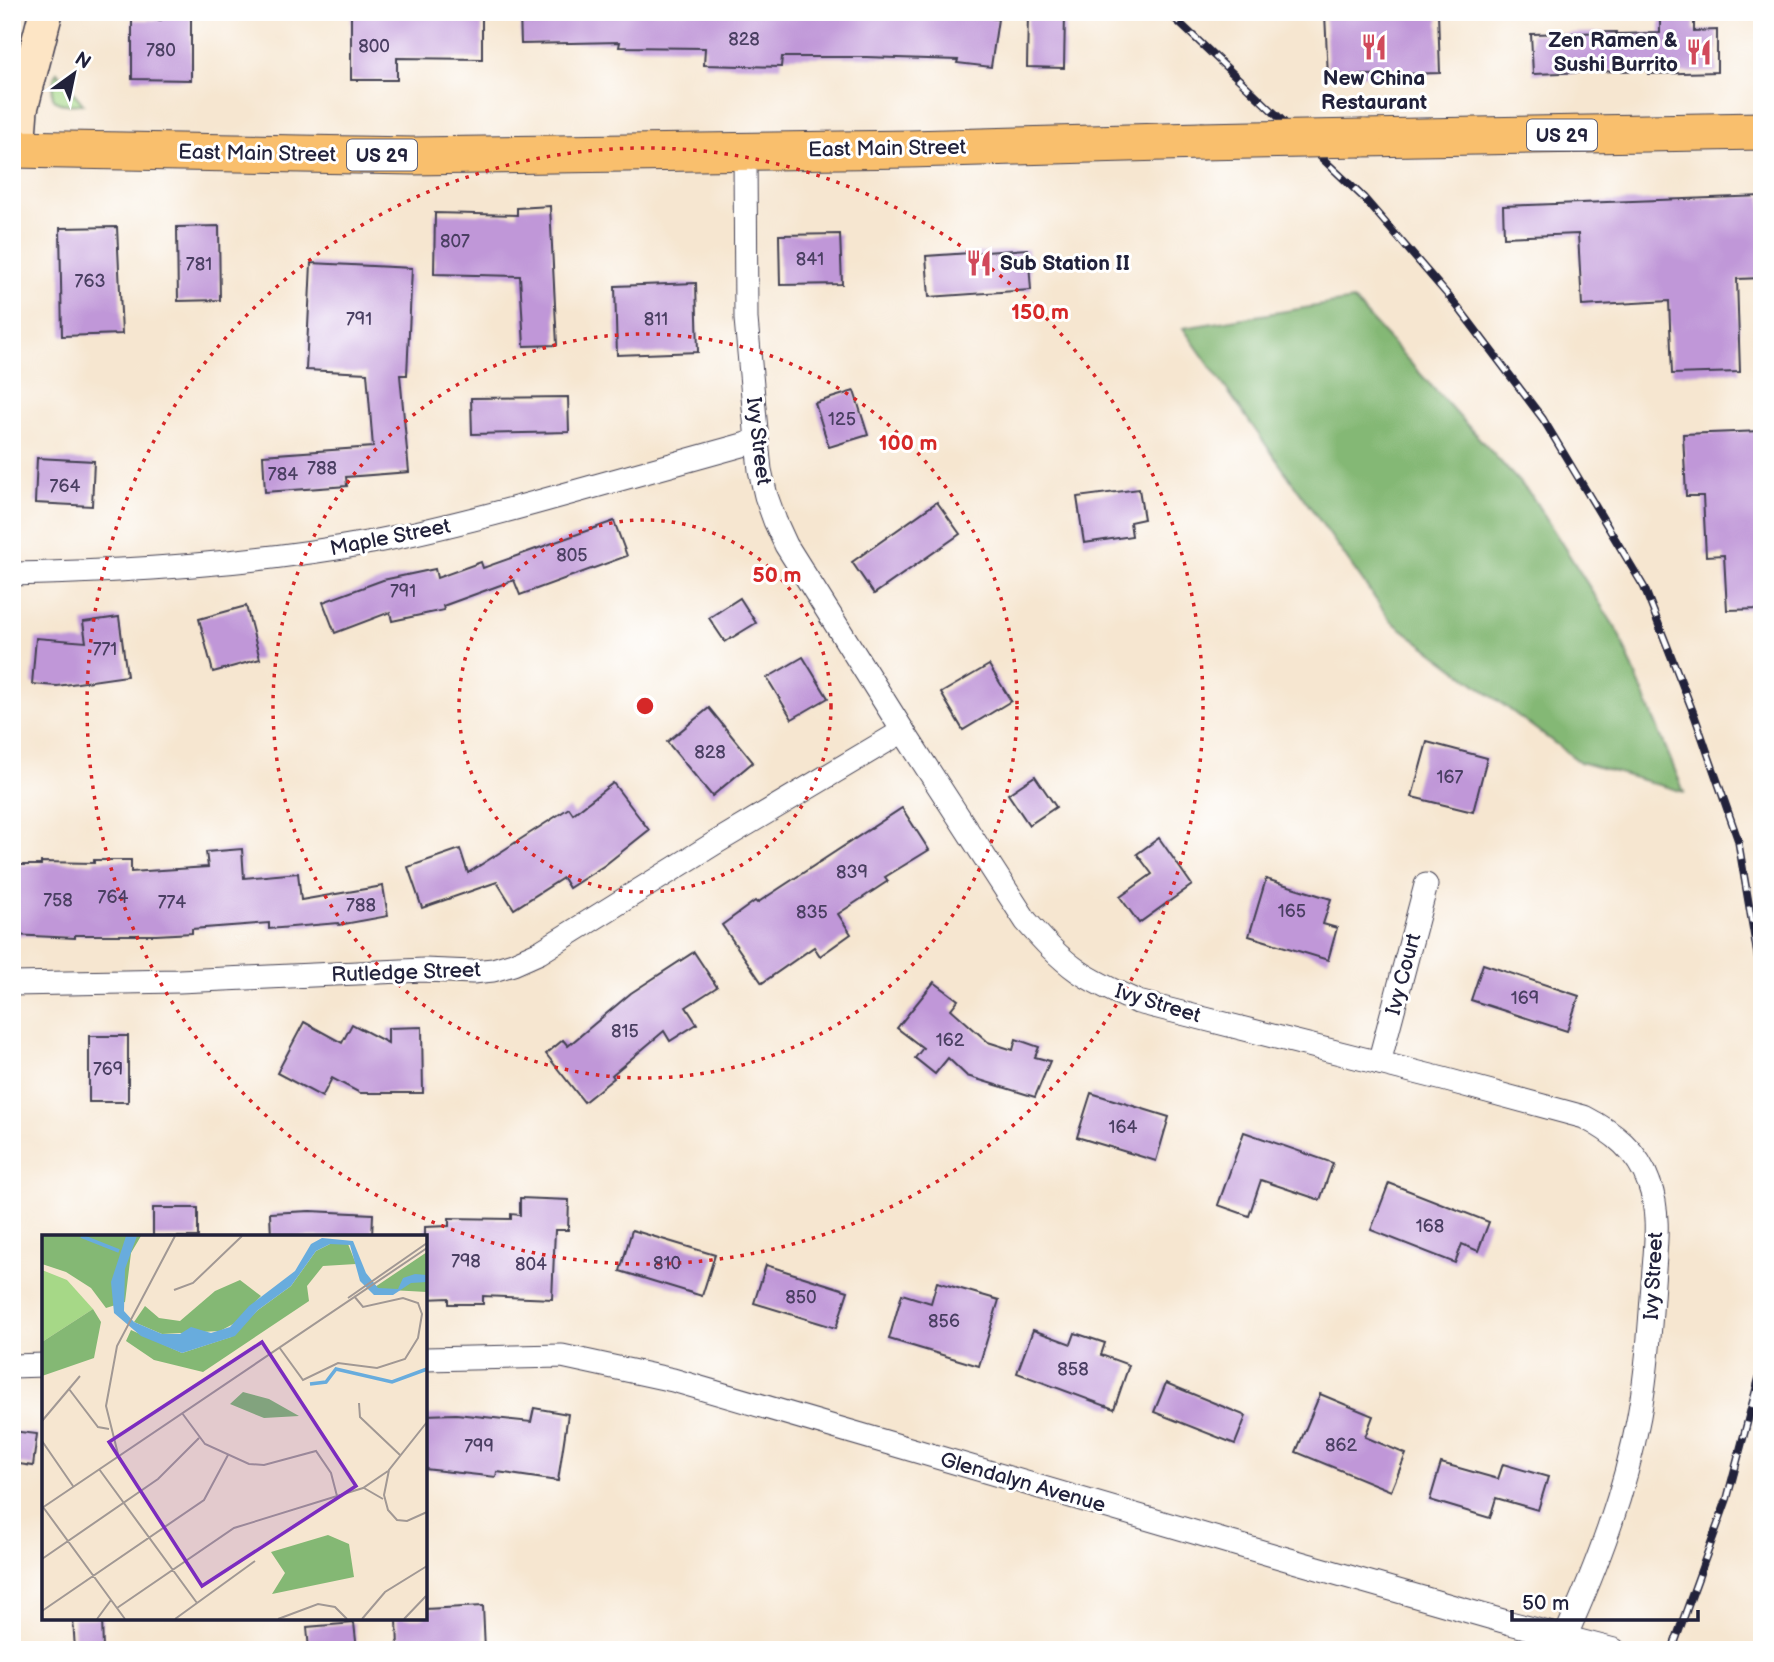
<svg xmlns="http://www.w3.org/2000/svg" width="1774" height="1662" font-family="'Balsamiq Sans',sans-serif">
<rect width="100%" height="100%" fill="#fff"/>
<filter id="ink" filterUnits="userSpaceOnUse"><feTurbulence type="fractalNoise" baseFrequency=".0143" numOctaves="2"/><feDisplacementMap in="SourceGraphic" scale="14" xChannelSelector="R" yChannelSelector="G"/><feConvolveMatrix kernelMatrix="1 2 1 2 8 2 1 2 1" color-interpolation-filters="sRGB"/></filter>
<filter id="wash" filterUnits="userSpaceOnUse"><feTurbulence type="fractalNoise" baseFrequency=".00686" numOctaves="4" result="noise"/><feDisplacementMap in="SourceGraphic" scale="28" xChannelSelector="R" yChannelSelector="G"/><feGaussianBlur stdDeviation="1.57" result="paint"/><feColorMatrix in="noise" values="0 0 0 0 0 0 0 0 0 0 0 0 0 0 0 0 0 1.4 0 .05"/><feComposite in="paint" operator="in"/></filter>
<g filter="url(#wash)">
<rect width="100%" height="100%" fill="#f6e6d0"/>
<path fill="#a6d887" stroke="#647d61" stroke-width="2" d="M57 72 83 104C52 106 47 102 57 72Z"/>
<polygon fill="#84b874" stroke="#536d58" stroke-width="2" points="1353,300 1531,495 1618,632 1684,792 1580,762 1391,621 1183,328"/>
<g id="blocks">
<g fill="#c097d8">
<polygon points="161,12 191,12 191,80 132,79 132,20 161,20"/>
<polygon points="351,12 482,12 482,59 397,58 397,80 351,80"/>
<polygon points="520,12 944,12 998,19 991,67 957,63 958,60 866,57 782,57 781,67 704,65 705,48 619,47 620,42 521,44"/>
<polygon points="1386,12 1438,12 1440,73 1328,76 1325,14"/>
<polygon points="1660,12 1694,12 1694,31 1717,30 1717,72 1648,74 1648,70 1533,74 1531,34 1616,32 1616,34 1660,33"/>
<polygon points="1028,13 1065,14 1064,68 1027,67"/>
<polygon points="1762,196 1762,278 1737,279 1740,372 1672,374 1669,301 1582,306 1578,234 1504,237 1503,206"/>
<polygon points="550,206 557,345 524,346 520,276 434,274 435,213 517,215 517,208"/>
<polygon points="219,226 220,300 178,301 177,227"/>
<polygon points="117,227 122,334 62,336 60,228"/>
<polygon points="840,234 842,284 780,285 779,235"/>
<polygon points="1028,249 1031,290 929,297 926,256"/>
<polygon points="311,263 412,268 407,375 400,375 409,472 346,477 347,486 265,492 263,455 373,447 367,373 306,370"/>
<polygon points="696,283 698,352 617,355 615,286"/>
<polygon points="854,391 868,435 829,447 815,403"/>
<polygon points="568,397 569,432 472,434 471,398"/>
<polygon points="1762,431 1762,609 1727,610 1724,555 1706,556 1703,496 1686,496 1683,434"/>
<polygon points="37,458 94,461 92,506 35,503"/>
<polygon points="1139,489 1144,519 1130,522 1132,536 1084,543 1077,497"/>
<polygon points="937,502 960,534 874,594 852,562"/>
<polygon points="614,521 627,556 520,595 514,580 443,606 444,610 392,621 390,612 335,633 323,602 383,580 435,569 437,578 481,562 483,568"/>
<polygon points="740,598 756,623 725,642 709,618"/>
<polygon points="246,606 260,659 213,672 199,619"/>
<polygon points="119,617 127,676 57,686 32,684 36,638 86,642 83,622"/>
<polygon points="803,657 828,698 792,719 767,678"/>
<polygon points="989,665 1011,701 963,730 941,693"/>
<polygon points="709,708 753,762 712,796 667,742"/>
<polygon points="1427,742 1487,758 1473,812 1412,797"/>
<polygon points="1035,776 1056,807 1029,825 1008,794"/>
<polygon points="613,783 649,830 605,865 569,888 563,878 514,909 497,882 422,908 408,867 460,849 468,873 569,808 573,814"/>
<polygon points="902,808 929,850 885,877 888,881 838,914 851,934 820,956 814,947 762,983 722,925 755,901 757,903"/>
<polygon points="1159,838 1192,885 1139,923 1120,897 1152,874 1137,854"/>
<polygon points="242,849 244,878 298,873 301,900 383,886 388,916 339,925 338,923 269,929 269,923 192,929 192,933 156,935 75,935 75,938 12,935 12,865 41,865 41,862 94,863 94,860 131,860 131,872 208,867 206,852"/>
<polygon points="1266,879 1331,899 1323,924 1337,928 1328,960 1249,936"/>
<polygon points="694,952 717,987 686,1007 697,1024 670,1041 664,1031 612,1075 614,1078 584,1102 546,1054 563,1040 568,1046 631,993"/>
<polygon points="1483,964 1579,996 1567,1031 1471,1000"/>
<polygon points="934,982 958,1000 951,1009 988,1042 1013,1050 1016,1039 1039,1047 1035,1057 1050,1061 1035,1097 967,1076 948,1058 935,1074 915,1058 923,1048 897,1028"/>
<polygon points="304,1022 342,1043 352,1024 388,1043 388,1028 422,1027 423,1093 360,1093 332,1078 322,1097 277,1073"/>
<rect x="89" y="1036" width="39" height="66"/>
<polygon points="1091,1093 1169,1117 1156,1161 1077,1137"/>
<polygon points="1244,1132 1333,1163 1320,1200 1261,1180 1249,1216 1218,1205"/>
<polygon points="1389,1183 1489,1222 1478,1251 1462,1244 1455,1263 1371,1230"/>
<polygon points="520,1198 569,1200 568,1230 555,1230 552,1299 483,1296 483,1304 449,1304 449,1298 425,1299 425,1227 449,1226 449,1218 511,1219 511,1214 520,1215"/>
<rect x="153" y="1208" width="45" height="29"/>
<polygon points="310,1211 373,1214 372,1237 271,1237 270,1213"/>
<polygon points="632,1230 715,1255 702,1296 620,1271"/>
<polygon points="766,1265 848,1291 836,1328 754,1303"/>
<polygon points="937,1282 999,1300 979,1366 889,1339 902,1294 931,1303"/>
<polygon points="1033,1330 1071,1344 1075,1333 1105,1343 1101,1355 1129,1365 1114,1409 1017,1373"/>
<polygon points="1166,1383 1246,1416 1235,1444 1154,1412"/>
<polygon points="1320,1394 1373,1416 1365,1437 1406,1454 1391,1491 1296,1452"/>
<polygon points="534,1408 568,1414 558,1481 497,1472 496,1477 425,1469 425,1415 456,1414 531,1422"/>
<polygon points="12,1431 37,1434 33,1466 12,1463"/>
<polygon points="1441,1463 1498,1479 1503,1464 1548,1477 1538,1510 1496,1498 1490,1518 1430,1500"/>
<polygon points="483,1606 485,1650 398,1650 397,1618 425,1618 425,1609"/>
<polygon points="73,1618 102,1618 103,1650 75,1650"/>
<polygon points="354,1623 357,1650 309,1650 307,1627"/>
</g>
</g>
</g>
<g filter="url(#ink)">
<use href="#blocks" fill-opacity="0" stroke="#423f51" stroke-width="2"/>
<g fill="none" stroke-linecap="round" stroke-linejoin="round">
<g stroke="#423f51" stroke-width="25">
<g id="street">
<path d="M745 151 746 319 757 441 760 470 766 496 775 521 786 545 903 731 1026 921C1042 939 1058 957 1078 971 1097 984 1118 993 1138 1002L1443 1079 1584 1117C1613 1132 1638 1151 1649 1183 1661 1215 1655 1250 1653 1283 1650 1328 1647 1372 1639 1416 1625 1493 1597 1566 1565 1637"/>
<path d="M12 574C133 571 253 564 372 542 436 530 499 513 563 495 627 477 692 459 757 441"/>
<polyline points="12,984 179,981 424,970 473,972 493,970 513,964 540,952 715,843 903,731"/>
<polyline points="1379,1063 1426,885"/>
<polyline points="425,1359 562,1356 673,1380 1276,1556 1510,1623 1614,1650"/>
<polyline points="12,1366 44,1365"/>
</g>
</g>
<g stroke="#423f51" stroke-width="36">
<polyline id="secondary" points="18,149 21,109 46,12"/>
</g>
<g stroke="#423f51" stroke-width="39">
<g id="primary">
<polyline points="1363,138 1762,131"/>
<polyline points="12,149 413,156 910,149 1201,141"/>
</g>
</g>
<use href="#street" stroke="#fff" stroke-width="23"/>
<use href="#secondary" stroke="#fde5c5" stroke-width="33"/>
<use href="#primary" stroke="#f9bf6d" stroke-width="37"/>
<g stroke="#22223b" stroke-width="8">
<g id="rail">
<polyline points="1168,12 1364,198 1458,307 1543,419 1644,587 1695,717 1738,840 1762,982"/>
<polyline points="1672,1650 1727,1499 1762,1367"/>
</g>
</g>
<use href="#rail" stroke="#fff" stroke-width="5" stroke-dasharray="16" stroke-linecap="butt"/>
<g stroke="#423f51" stroke-width="39" stroke-linecap="butt">
<polyline id="primary-bridge" points="1201,141 1363,138"/>
</g>
<use href="#primary-bridge" stroke="#f9bf6d" stroke-width="37"/>
</g>
</g>
<g fill="none" stroke="#d62828" stroke-width="3.5" stroke-dasharray="3.5 7">
<circle cx="645" cy="706" r="186"/>
<circle cx="645" cy="706" r="372"/>
<circle cx="645" cy="706" r="558"/>
</g>
<defs>
<g id="restaurant-bare" transform="scale(2.1)"><path d="M-5-6h1v4h1v-4h1v4h1v-4h1v5L-1.5 .5V6h-2V.5L-5-1ZM5-6V6H3V1.5H1.5Q1.5-4 5-6Z" fill="#d1495b" stroke="#fff" stroke-width="2.5" paint-order="stroke"/></g>
</defs>
<g fill-rule="evenodd">
<use href="#restaurant-bare" x="1374" y="47"/>
<use href="#restaurant-bare" x="1699" y="52"/>
<use href="#restaurant-bare" x="979" y="263"/>
</g>
<g text-anchor="middle" stroke-width="6" stroke-linejoin="round" paint-order="stroke">
<g font-size="18" fill="#4a3f62">
<text x="744" y="45">828</text>
<text x="374" y="52">800</text>
<text x="161" y="56">780</text>
<text x="455" y="247">807</text>
<text x="810" y="265">841</text>
<text x="199" y="270">781</text>
<text x="90" y="287">763</text>
<text x="359" y="325">791</text>
<text x="656" y="325">811</text>
<text x="842" y="425">125</text>
<text x="322" y="474">788</text>
<text x="283" y="480">784</text>
<text x="65" y="492">764</text>
<text x="572" y="561">805</text>
<text x="403" y="597">791</text>
<text x="105" y="655">771</text>
<text x="710" y="758">828</text>
<text x="1450" y="783">167</text>
<text x="852" y="878">839</text>
<text x="113" y="903">764</text>
<text x="58" y="906">758</text>
<text x="172" y="908">774</text>
<text x="361" y="911">788</text>
<text x="1292" y="917">165</text>
<text x="812" y="918">835</text>
<text x="1525" y="1004">169</text>
<text x="625" y="1037">815</text>
<text x="950" y="1046">162</text>
<text x="108" y="1075">769</text>
<text x="1123" y="1133">164</text>
<text x="1430" y="1232">168</text>
<text x="466" y="1267">798</text>
<text x="667" y="1269">810</text>
<text x="531" y="1270">804</text>
<text x="801" y="1303">850</text>
<text x="944" y="1327">856</text>
<text x="1073" y="1375">858</text>
<text x="1341" y="1451">862</text>
<text x="479" y="1452">799</text>
</g>
<g fill="#fff" stroke="#646476" stroke-width="2">
<rect x="1527" y="119.5" width="70" height="31" rx="5"/>
<rect x="347" y="139.5" width="70" height="31" rx="5"/>
</g>
<g font-size="19" font-weight="bold" fill="#22223b">
<text x="1562" y="142">US 29</text>
<text x="382" y="162">US 29</text>
</g>
<g font-size="21" font-weight="bold" fill="#22223b" stroke="#fff" text-anchor="end">
<text x="1678" y="47">Zen Ramen &amp;<tspan x="1678" dy="24">Sushi Burrito</tspan></text>
<text x="1374" y="85" text-anchor="middle">New China<tspan x="1374" dy="24">Restaurant</tspan></text>
<text x="1000" y="270" text-anchor="start">Sub Station II</text>
</g>
<g font-size="21" fill="#22223b" stroke="#fff">
<text transform="translate(887 148) rotate(-1)" y="7">East Main Street</text>
<text transform="translate(257 153) rotate(1)" y="7">East Main Street</text>
<text transform="translate(759 441) rotate(83)" y="7">Ivy Street</text>
<text transform="translate(390 537) rotate(-11)" y="7">Maple Street</text>
<text transform="translate(406 972) rotate(-2)" y="7">Rutledge Street</text>
<text transform="translate(1403 974) rotate(-75)" y="7">Ivy Court</text>
<text transform="translate(1158 1003) rotate(17)" y="7">Ivy Street</text>
<text transform="translate(1653 1276) rotate(-87)" y="7">Ivy Street</text>
<text transform="translate(1023 1482) rotate(16)" y="7">Glendalyn Avenue</text>
</g>
</g>
<g transform="translate(42 1235)">
<rect width="385" height="385" fill="#f6e6d0"/>
<path d="M0 35 25 45 51 74 0 107Z" fill="#a6d887"/>
<path d="M0 1H99L89 18 83 67 64 73 49 53 24 37 0 29ZM306 9 314 29 281 31 265 51 267 66 161 137 112 125 84 106 89 95 140 118 189 102 216 75 249 51 274 16 288 9ZM385 17V57L330 54ZM198 45 219 61 193 88 178 96 120 99 92 87 103 71 117 83 138 86 173 56ZM51 74 59 87 52 123 0 141V107ZM201 157 227 164 257 181 222 183 188 169ZM286 300 307 309 312 342 230 359 243 338 229 317Z" fill="#84b874"/>
<path d="M84 1H95L83 34 82 76 92 87 120 99H138L149 92 169 98 188 92 207 71 253 36 269 9 280 3 311 6 324 38 336 53 356 54 361 43 373 39 385 40V47L369 48 351 60H332L318 46 308 10 288 9 274 16 249 51 216 75 193 101 140 118 99 101 72 78 69 47Z" fill="#68acdd"/>
<path fill="none" stroke="#68acdd" stroke-width="3.5" d="M39 1 77 16M268 149 284 147 294 134 350 147 385 134"/>
<path fill="none" stroke="#a19894" stroke-width="2" d="M132 55 151 48 200 1M306 63 385 8M237 112 261 145 296 128 335 133 363 124 376 103 380 79 376 68 361 63 321 72 312 61M27 154 56 192 67 194M317 168 318 182 358 220M140 178 163 209 207 229 222 230 274 216 289 238 295 261M0 186 38 141M385 187 347 235 342 260 346 275 355 285 365 286 385 277M0 206 31 251M76 219 64 171 75 111 133 1M57 234 155 368M322 253 341 264M1 272 83 384M0 273 385 13M0 324 116 244 157 203M75 373 192 293 321 253 346 236M0 376 162 265 186 220M55 384 69 365M133 384 213 326M236 384 276 369 293 372 305 384M320 384 343 357 385 331M362 384 384 361"/>
<path fill="#7b2cbf" fill-opacity="0.15" stroke="#7b2cbf" stroke-width="3.5" d="M220 107 314 251 160 351 67 207Z"/>
<rect width="385" height="385" fill="none" stroke="#22223b" stroke-width="3.5"/>
</g>
<circle cx="645" cy="706" r="10" fill="#d62828" stroke="#fff" stroke-width="3.5"/>
<g font-size="21" text-anchor="middle" font-weight="bold" fill="#d62828" stroke="#fff" stroke-width="6" stroke-linejoin="round" paint-order="stroke">
<text x="1040" y="319">150 m</text>
<text x="908" y="450">100 m</text>
<text x="777" y="582">50 m</text>
</g>
<rect width="1774" height="1662" fill="none" stroke="#fff" stroke-width="42"/>
<g transform="translate(74 74) rotate(33)" stroke="#ffffff" stroke-width="5" paint-order="stroke">
<path d="M0-5L12 26L0 18L-12 26Z" fill="#22223b"/>
<text y="-10" font-size="19" font-weight="bold" text-anchor="middle" fill="#22223b">N</text>
</g>
<path d="M1512 1610v10h186v-10" fill="none" stroke="#22223b" stroke-width="3.5"/>
<text x="1522" y="1610" font-size="21" fill="#22223b" stroke="#ffffff" stroke-width="5" paint-order="stroke">50 m</text>
</svg>
